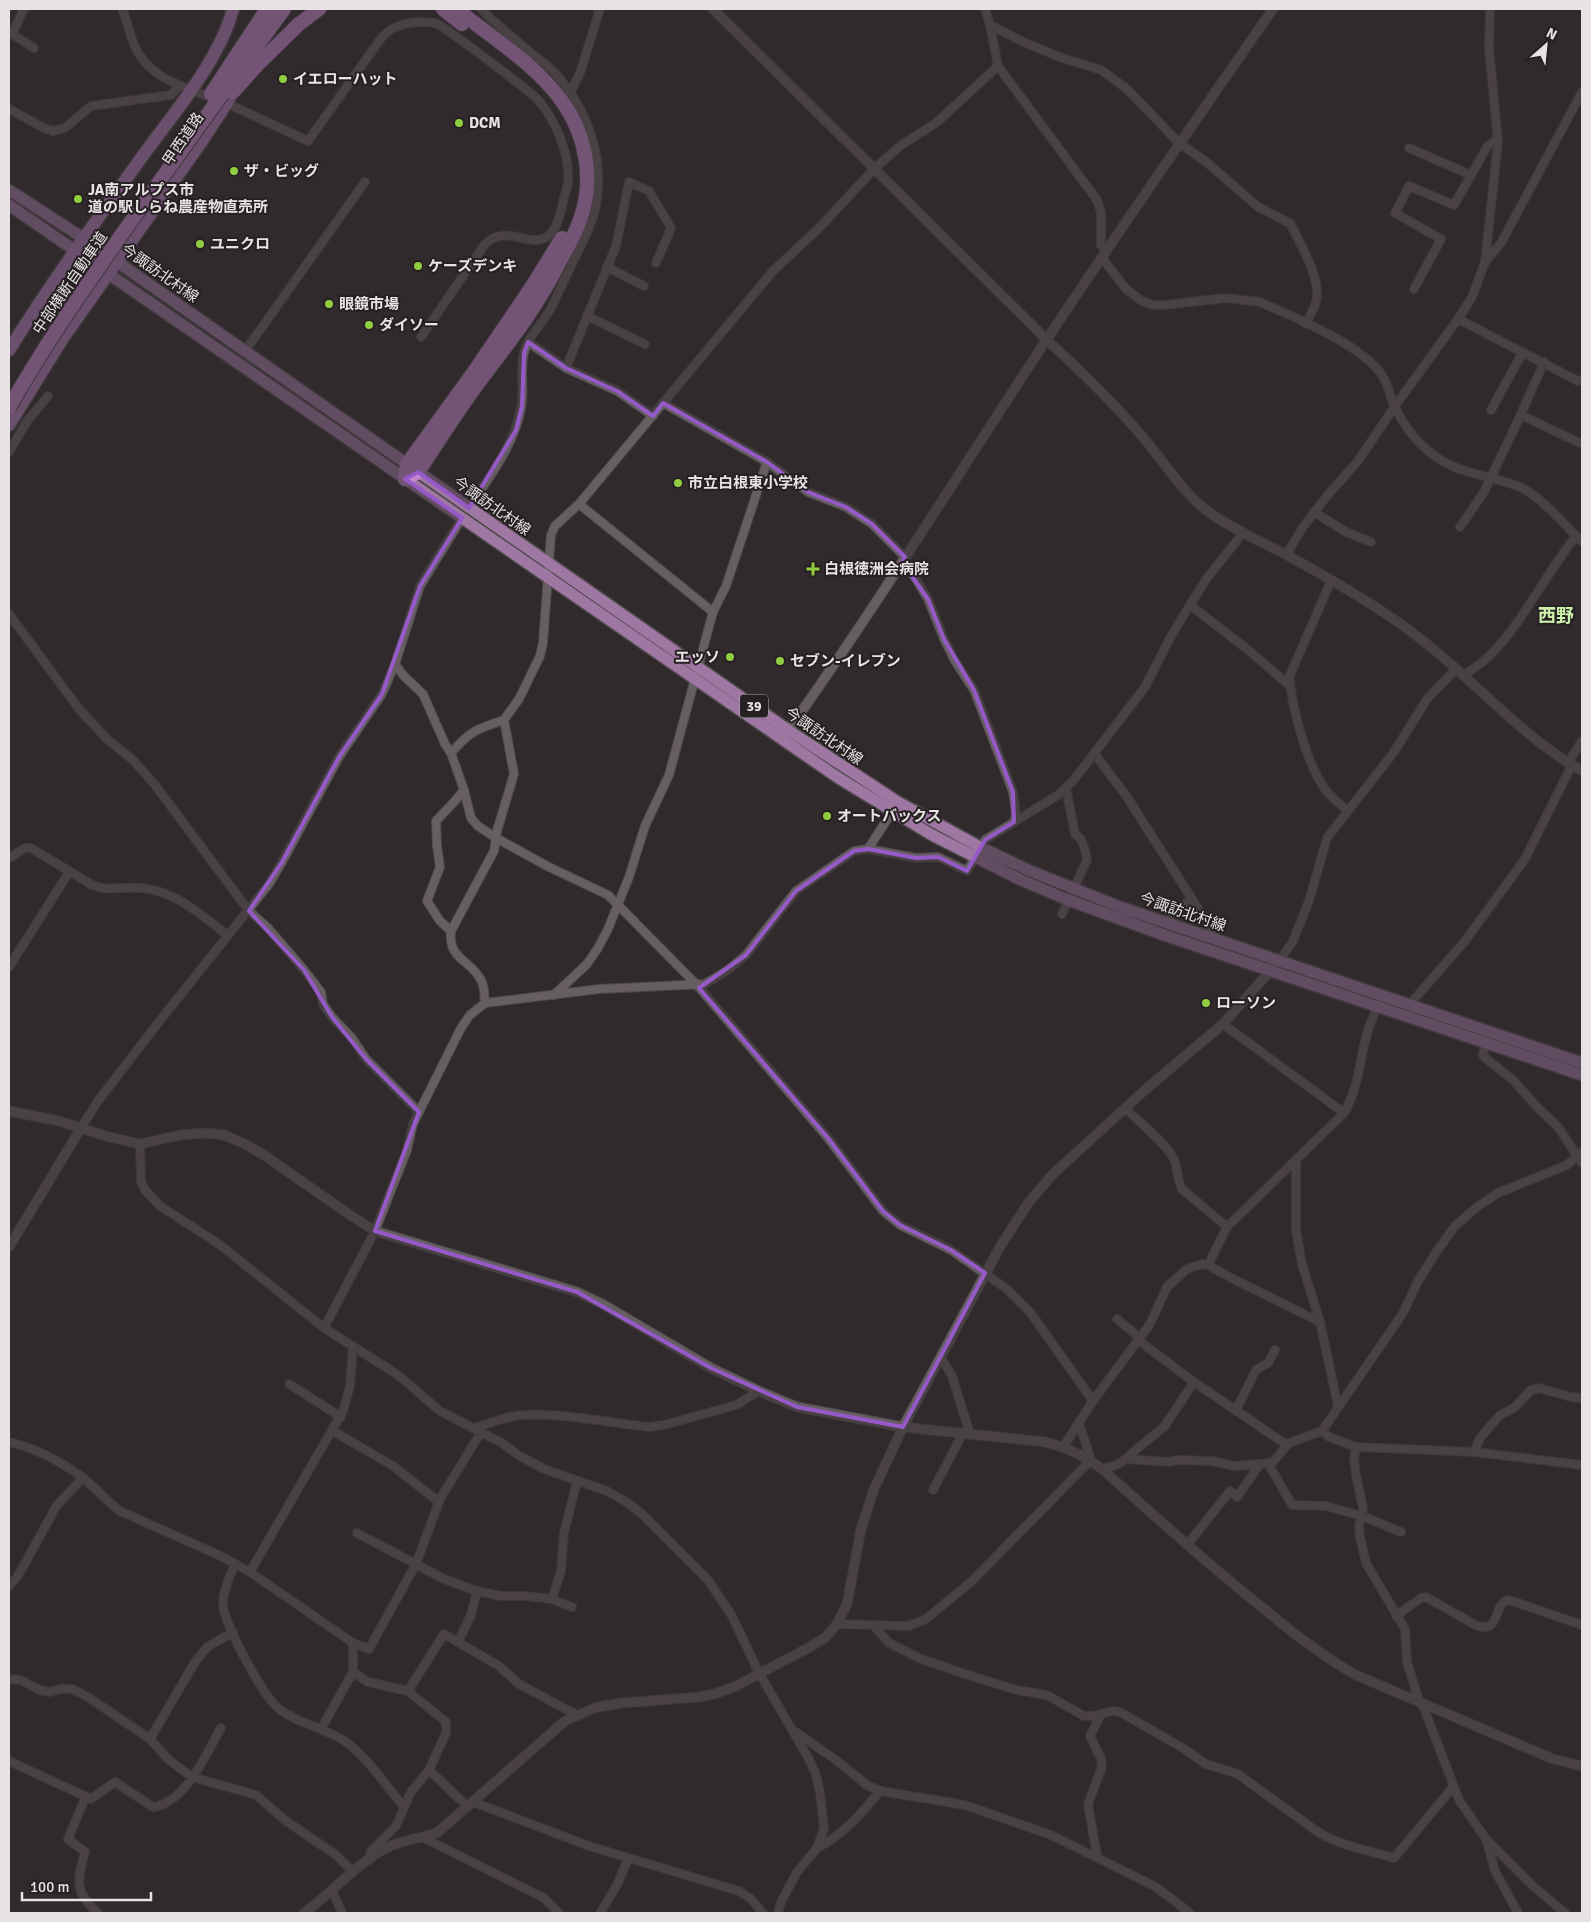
<svg xmlns="http://www.w3.org/2000/svg" width="1591" height="1922" font-family="Signika,'Noto Sans JP',sans-serif">
<rect width="100%" height="100%" fill="#312a2d"/>
<g fill="none" stroke-linecap="round" stroke-linejoin="round">
<g stroke="#4f494c" stroke-width="10">
<g id="minor">
<polyline points="24,9 12,34 34,48"/>
<path d="M122 9C127 20 129 31 133 42 146 77 182 87 213 98"/>
<polyline points="985,9 990,25 998,66 1097,200 1101,212 1101,245 1107,250"/>
<polyline points="990,25 1021,41 1062,58 1101,70 1127,89 1179,143 1204,160 1257,206 1287,222"/>
<polyline points="570,93 580,73 600,9"/>
<path d="M224 102 308 141 382 37C395 23 416 20 435 23 442 24 525 88 535 97 539 100 542 105 545 109 559 129 570 158 568 183 567 189 564 196 563 202 549 275 514 215 485 244L421 337"/>
<polyline points="9,109 44,128 53,131 65,128 91,106 171,95 179,86"/>
<polyline points="1409,148 1471,175"/>
<path d="M1290 223C1300 244 1322 279 1316 302 1314 309 1309 317 1306 324"/>
<path d="M1102 258 1126 289 1142 301 1153 305H1165L1225 298 1260 302C1294 317 1362 345 1382 375 1388 384 1390 396 1395 407 1402 422 1413 438 1426 449 1456 476 1486 473 1520 487 1540 496 1566 526 1582 542"/>
<polyline points="1485,262 1501,243 1582,92"/>
<polyline points="607,267 644,286"/>
<polyline points="1414,289 1441,239 1395,213 1409,186 1454,205 1487,147 1497,139"/>
<polyline points="587,316 645,344"/>
<polyline points="1458,319 1578,381 1582,380"/>
<polyline points="528,342 566,368 617,391 653,416"/>
<polyline points="245,351 365,182"/>
<polyline points="566,368 616,246 629,182 649,191 671,228 656,263"/>
<polyline points="663,403 767,462 808,492 846,507 872,524 905,557"/>
<polyline points="1491,410 1523,352"/>
<polyline points="1521,415 1582,444"/>
<polyline points="9,452 28,420 48,396"/>
<polyline points="579,504 713,612"/>
<path d="M469 508C489 477 514 446 521 408 525 388 518 363 527 344 533 332 543 322 550 310 558 294 565 278 573 262 581 245 591 228 595 210 606 160 588 110 555 73 549 66 540 60 532 54 515 39 497 25 481 9"/>
<polyline points="1314,512 1346,532 1371,542"/>
<polyline points="1460,527 1484,492 1517,423 1544,362"/>
<polyline points="1286,555 1303,527 1326,497 1358,461 1395,406 1458,319 1472,297 1485,262 1498,142 1489,48 1490,9"/>
<polyline points="902,562 914,576 928,599 944,639 955,661 974,690 1013,792 1016,814 1014,822"/>
<path d="M1331 581 1290 675C1290 704 1307 762 1323 786 1328 795 1339 803 1347 811"/>
<polyline points="1190,605 1247,649 1290,686"/>
<polyline points="9,614 79,709 107,739 133,760 155,785 249,911 268,928 304,970 321,992 323,1004 332,1017 352,1038 366,1059 419,1112"/>
<polyline points="395,664 403,675 423,694 445,744 451,753 464,790 454,802 436,821 437,846 440,867 427,901 440,921 451,931"/>
<path d="M1464 675C1472 669 1481 664 1488 657 1522 625 1546 573 1576 536"/>
<path d="M451 753C470 731 477 729 504 720"/>
<polyline points="1094,753 1127,797 1218,940"/>
<polyline points="1568,763 1582,741"/>
<polyline points="464,790 471,818 478,826 496,838 549,867 608,895 697,985 828,1138 883,1211 900,1225 951,1250 1007,1289 1030,1312 1093,1401"/>
<polyline points="868,849 892,812"/>
<path d="M9 858 25 848H31L92 885C108 892 125 886 142 888 175 891 202 915 227 935"/>
<polyline points="1062,914 1087,860 1085,850 1081,839 1075,834 1066,788"/>
<polyline points="1167,923 1172,912 1192,900"/>
<polyline points="1279,961 1293,941 1309,901 1327,838 1394,752 1427,699 1456,669"/>
<polyline points="9,967 69,872"/>
<polyline points="554,995 587,964 598,948 608,929 629,877 645,826 669,775 713,612 726,586 767,462"/>
<path d="M485 1003C484 995 485 987 481 980 470 959 448 960 451 931L494 851 497 831 514 774 504 720 519 699 540 656 543 643 551 535 555 526 579 504 773 271 819 228 874 169 900 146 936 123 998 66"/>
<polyline points="1410,1004 1465,941 1525,859 1572,765"/>
<polyline points="1223,1024 1344,1113"/>
<polyline points="1485,1041 1483,1056 1514,1081 1536,1106 1558,1127 1582,1163"/>
<path d="M1125 1108C1138 1121 1167 1144 1174 1159 1178 1169 1177 1180 1182 1189L1227 1227"/>
<polyline points="81,1128 98,1101 158,1023 269,884 282,862 339,757 382,694 395,664 420,586 462,518"/>
<polyline points="140,1144 141,1181 145,1190 160,1206 219,1244 324,1328 398,1375 440,1411 502,1443 518,1455 544,1469 607,1491 628,1503 642,1514 708,1580 732,1616 759,1673 809,1759 816,1775 820,1792 824,1828 817,1848 797,1872 781,1902 778,1913"/>
<polyline points="1296,1159 1296,1231 1302,1264 1320,1322 1338,1406"/>
<path d="M1208 1265 1227 1227 1344 1113C1359 1088 1359 1061 1367 1034 1369 1024 1375 1014 1378 1004"/>
<polyline points="1117,1319 1140,1338"/>
<polyline points="324,1328 375,1231 407,1150 413,1124 461,1028 470,1015 485,1003 599,989 705,984 728,970 746,955 796,891 854,851 868,849 916,858 938,857 967,871 985,840 1058,795 1073,781 1145,687 1171,636 1190,605 1207,578 1243,533"/>
<polyline points="1138,1340 1194,1382 1287,1445"/>
<polyline points="941,1357 952,1376 970,1434"/>
<polyline points="289,1384 341,1417"/>
<polyline points="1236,1410 1256,1370 1268,1363 1275,1350"/>
<path d="M475 1428C491 1423 509 1415 526 1415 564 1413 611 1423 649 1427L664 1425 736 1405 759 1391"/>
<polyline points="333,1431 393,1466 439,1502"/>
<polyline points="1322,1431 1329,1437 1356,1447 1474,1452 1582,1465"/>
<path d="M9 1442C35 1448 60 1461 82 1477 96 1488 105 1500 120 1511L223 1557 250 1572 353 1643V1672L368 1682 408 1691 446 1722V1733L429 1770 411 1792 396 1826 371 1851 368 1861"/>
<polyline points="1063,1447 1093,1401 1150,1324 1167,1287 1187,1269 1202,1264 1208,1265 1235,1280 1320,1322"/>
<polyline points="1356,1447 1354,1459 1356,1475 1363,1508 1359,1526 1360,1537 1366,1563 1405,1629 1407,1662 1419,1701"/>
<polyline points="1474,1452 1480,1438 1499,1416 1515,1407 1531,1390 1539,1388 1571,1397 1582,1398"/>
<polyline points="1126,1459 1139,1447 1164,1427 1194,1382"/>
<polyline points="1268,1463 1292,1505 1326,1506 1362,1516 1401,1532"/>
<polyline points="1102,1469 1116,1465 1126,1459 1169,1462 1178,1460 1212,1461 1234,1466 1272,1463 1289,1443 1322,1431 1403,1313 1418,1281 1435,1254 1455,1226 1477,1207 1498,1193 1567,1165 1582,1152"/>
<polyline points="933,1490 963,1433"/>
<polyline points="357,1533 444,1579 477,1591 501,1596 526,1596 552,1599 572,1607"/>
<polyline points="1187,1545 1230,1491 1237,1497 1260,1464"/>
<path d="M235 1564C230 1576 223 1590 223 1604 224 1624 262 1694 278 1708 296 1723 326 1728 346 1742 369 1759 386 1786 404 1807"/>
<polyline points="250,1572 343,1411 350,1386 353,1346"/>
<polyline points="9,1586 18,1576 57,1505 83,1478"/>
<polyline points="552,1599 561,1571 564,1533 577,1481"/>
<path d="M1396 1616 1421 1598 1426 1597 1477 1626C1502 1633 1492 1603 1509 1600L1582 1625"/>
<polyline points="837,1624 908,1626 926,1619 972,1581 1091,1460 1079,1423"/>
<path d="M875 1627 889 1643 919 1658 959 1672 1016 1690 1047 1695 1084 1716H1093L1113 1711 1120 1712 1181 1747 1206 1764 1238 1774 1315 1830C1339 1846 1367 1850 1394 1858L1453 1787"/>
<polyline points="458,1642 471,1615 477,1591"/>
<polyline points="353,1643 369,1649 416,1564 440,1499 481,1432"/>
<polyline points="9,1679 21,1680 39,1690 50,1692 61,1689 72,1689 88,1697 150,1739 169,1760 192,1777 256,1795 286,1821 336,1855 353,1872"/>
<polyline points="408,1691 444,1634 499,1666 519,1684 577,1715"/>
<polyline points="1422,1703 1459,1800 1486,1839 1495,1871 1518,1913"/>
<polyline points="321,1729 353,1672"/>
<polyline points="793,1730 836,1760 867,1785 880,1791 965,1805 1051,1835 1156,1887 1190,1913"/>
<polyline points="150,1739 195,1662 207,1647 233,1632"/>
<path d="M9 1761 91 1799 115 1782 153 1807C187 1802 205 1755 221 1728"/>
<polyline points="429,1770 468,1807"/>
<path d="M86 1796 68 1839 85 1852C77 1879 74 1893 98 1913"/>
<polyline points="473,1802 589,1846 739,1891 751,1899 763,1913"/>
<polyline points="424,1838 544,1898 559,1913"/>
<polyline points="1487,1840 1533,1886 1565,1913"/>
<path d="M817 1848C843 1835 862 1813 880 1791"/>
<polyline points="1097,1856 1088,1804 1102,1767 1101,1759 1090,1736 1100,1716"/>
<polyline points="332,1890 342,1913"/>
<polyline points="600,1913 617,1885 628,1859"/>
</g>
</g>
<g stroke="#4f494c" stroke-width="11">
<g id="tertiary">
<path d="M713 9 1047 340C1082 372 1116 405 1147 442 1166 465 1182 491 1206 510 1230 528 1258 540 1285 554 1332 580 1380 607 1422 640 1477 683 1522 737 1582 771"/>
<path d="M785 735C877 606 960 471 1047 339 1121 228 1197 118 1273 9"/>
<path d="M9 1111 59 1121 109 1137 140 1144 181 1135 205 1133 224 1135 245 1144 267 1157 344 1211 375 1231 577 1292 604 1305 711 1368 759 1391 797 1407 903 1427 1045 1442C1066 1447 1084 1455 1102 1469 1155 1516 1207 1564 1263 1608 1293 1633 1322 1656 1356 1675L1553 1759 1582 1766"/>
<polyline points="9,1247 81,1128"/>
<path d="M304 1913C332 1893 356 1864 386 1848 401 1840 421 1839 438 1832L565 1721 597 1707 623 1703 698 1697 714 1694 736 1686 810 1647 826 1637 837 1624 847 1604 861 1529 874 1489 903 1427 1001 1245 1029 1202 1053 1174 1145 1090 1223 1024 1279 961"/>
</g>
</g>
<g stroke="#4f494c" stroke-width="14">
<g id="primary">
<polyline points="9,190 83,238 788,730 898,802 980,847 1028,870 1120,907 1167,923 1582,1063"/>
<polyline points="9,205 782,739 837,777 932,835 1019,879 1068,900 1164,935 1582,1075"/>
</g>
</g>
<g stroke="#4f494c" stroke-width="15">
<g id="trunk">
<path d="M9 350C51 283 98 218 144 154 175 112 220 59 233 9"/>
<polyline points="9,425 61,341 202,141 227,103 236,83"/>
</g>
</g>
<g stroke="#4f494c" stroke-width="16">
<g id="motorway">
<polyline points="443,9 462,24"/>
<polyline points="299,24 319,9"/>
<path d="M405 479 418 472C439 441 459 408 482 378 511 340 539 304 560 261 567 248 575 235 580 220 594 182 587 138 564 104 537 65 493 38 456 9"/>
<polyline points="405,479 407,464 476,369 533,285 562,238"/>
</g>
</g>
<use href="#minor" stroke="#665e61" stroke-width="8"/>
<use href="#tertiary" stroke="#665e61" stroke-width="9"/>
<use href="#primary" stroke="#9e77a2" stroke-width="11"/>
<use href="#trunk" stroke="#b07fb8" stroke-width="12"/>
<use href="#motorway" stroke="#c387cd" stroke-width="14"/>
<g stroke="#4f494c" stroke-width="16" stroke-linecap="butt">
<g id="motorway-bridge">
<polyline points="233,92 258,64 299,24"/>
<polyline points="211,94 267,9"/>
<path d="M9 408C44 345 86 286 127 227 179 154 231 81 284 9"/>
</g>
</g>
<use href="#motorway-bridge" stroke="#c387cd" stroke-width="14"/>
</g>
<path d="M0 0H1591V1922H0ZM528 342 566 368 617 391 653 416 663 403 767 462 808 492 846 507 872 524 905 557 902 562 928 599 944 639 974 690 1013 792 1014 822 985 840 967 871 938 857 916 858 868 849 854 851 796 891 746 955 699 988 828 1138 883 1211 900 1225 951 1250 985 1273 903 1427 797 1407 711 1368 577 1292 375 1231 419 1112 366 1059 332 1017 304 970 249 911 282 862 339 757 382 694 420 586 462 518 405 479 418 472 469 508 516 430 522 406 524 353Z" fill="#312a2d" fill-opacity=".55" fill-rule="evenodd"/>
<path fill="none" stroke="#965ac8" stroke-width="4" stroke-linejoin="round" d="M528 342 566 368 617 391 653 416 663 403 767 462 808 492 846 507 872 524 905 557 902 562 928 599 944 639 974 690 1013 792 1014 822 985 840 967 871 938 857 916 858 868 849 854 851 796 891 746 955 699 988 828 1138 883 1211 900 1225 951 1250 985 1273 903 1427 797 1407 711 1368 577 1292 375 1231 419 1112 366 1059 332 1017 304 970 249 911 282 862 339 757 382 694 420 586 462 518 405 479 418 472 469 508 516 430 522 406 524 353Z"/>
<g fill="#90cd41" stroke="#272023" stroke-width="2">
<circle cx="283" cy="79" r="5"/>
<circle cx="459" cy="123" r="5"/>
<circle cx="234" cy="171" r="5"/>
<circle cx="78" cy="199" r="5"/>
<circle cx="200" cy="244" r="5"/>
<circle cx="418" cy="266" r="5"/>
<circle cx="329" cy="304" r="5"/>
<circle cx="369" cy="325" r="5"/>
<circle cx="678" cy="483" r="5"/>
<path d="M810.5 561.5h5v5h5v5h-5v5h-5v-5h-5v-5h5z"/>
<circle cx="730" cy="657" r="5"/>
<circle cx="780" cy="661" r="5"/>
<circle cx="827" cy="816" r="5"/>
<circle cx="1206" cy="1003" r="5"/>
</g>
<g text-anchor="middle" stroke-width="4" stroke-linejoin="round" paint-order="stroke">
<rect fill="#272023" stroke="#ada8aa" stroke-width="1" x="740" y="694.5" width="28" height="23" rx="4"/>
<g font-size="14" font-weight="bold" fill="#e7e2e4">
<text x="754" y="711">39</text>
</g>
<g font-size="15" font-weight="bold" fill="#e7e2e4" stroke="#272023" text-anchor="start">
<text x="293" y="84">イエローハット</text>
<text x="469" y="128">DCM</text>
<text x="244" y="176">ザ・ビッグ</text>
<text x="88" y="195">JA南アルプス市<tspan x="88" dy="17">道の駅しらね農産物直売所</tspan></text>
<text x="210" y="249">ユニクロ</text>
<text x="428" y="271">ケーズデンキ</text>
<text x="339" y="309">眼鏡市場</text>
<text x="379" y="330">ダイソー</text>
<text x="688" y="488">市立白根東小学校</text>
<text x="824" y="574">白根徳洲会病院</text>
<text x="720" y="662" text-anchor="end">エッソ</text>
<text x="790" y="666">セブン-イレブン</text>
<text x="837" y="821">オートバックス</text>
<text x="1216" y="1008">ローソン</text>
</g>
<g font-size="15" fill="#e7e2e4" stroke="#272023">
<text transform="translate(183 139) rotate(-56)" y="5">甲西道路</text>
<text transform="translate(160 273) rotate(35)" y="5">今諏訪北村線</text>
<text transform="translate(70 283) rotate(-56)" y="5">中部横断自動車道</text>
<text transform="translate(492 506) rotate(35)" y="5">今諏訪北村線</text>
<text transform="translate(824 736) rotate(34)" y="5">今諏訪北村線</text>
<text transform="translate(1183 912) rotate(19)" y="5">今諏訪北村線</text>
</g>
<g font-size="18" font-weight="bold" fill="#cef2ab" stroke="#272023">
<text x="1556" y="622">西野</text>
</g>
</g>
<rect width="1591" height="1922" fill="none" stroke="#e7e2e4" stroke-width="20"/>
<g transform="translate(1546 45) rotate(27)" stroke="#272023" stroke-width="4" paint-order="stroke">
<path d="M0-4L9 19L0 12L-9 19Z" fill="#e7e2e4"/>
<text y="-8" font-size="14" font-weight="bold" text-anchor="middle" fill="#e7e2e4">N</text>
</g>
<path d="M22 1892v8h129v-8" fill="none" stroke="#e7e2e4" stroke-width="2.5"/>
<text x="30" y="1892" font-size="15" fill="#e7e2e4" stroke="#272023" stroke-width="4" paint-order="stroke">100 m</text>
</svg>
